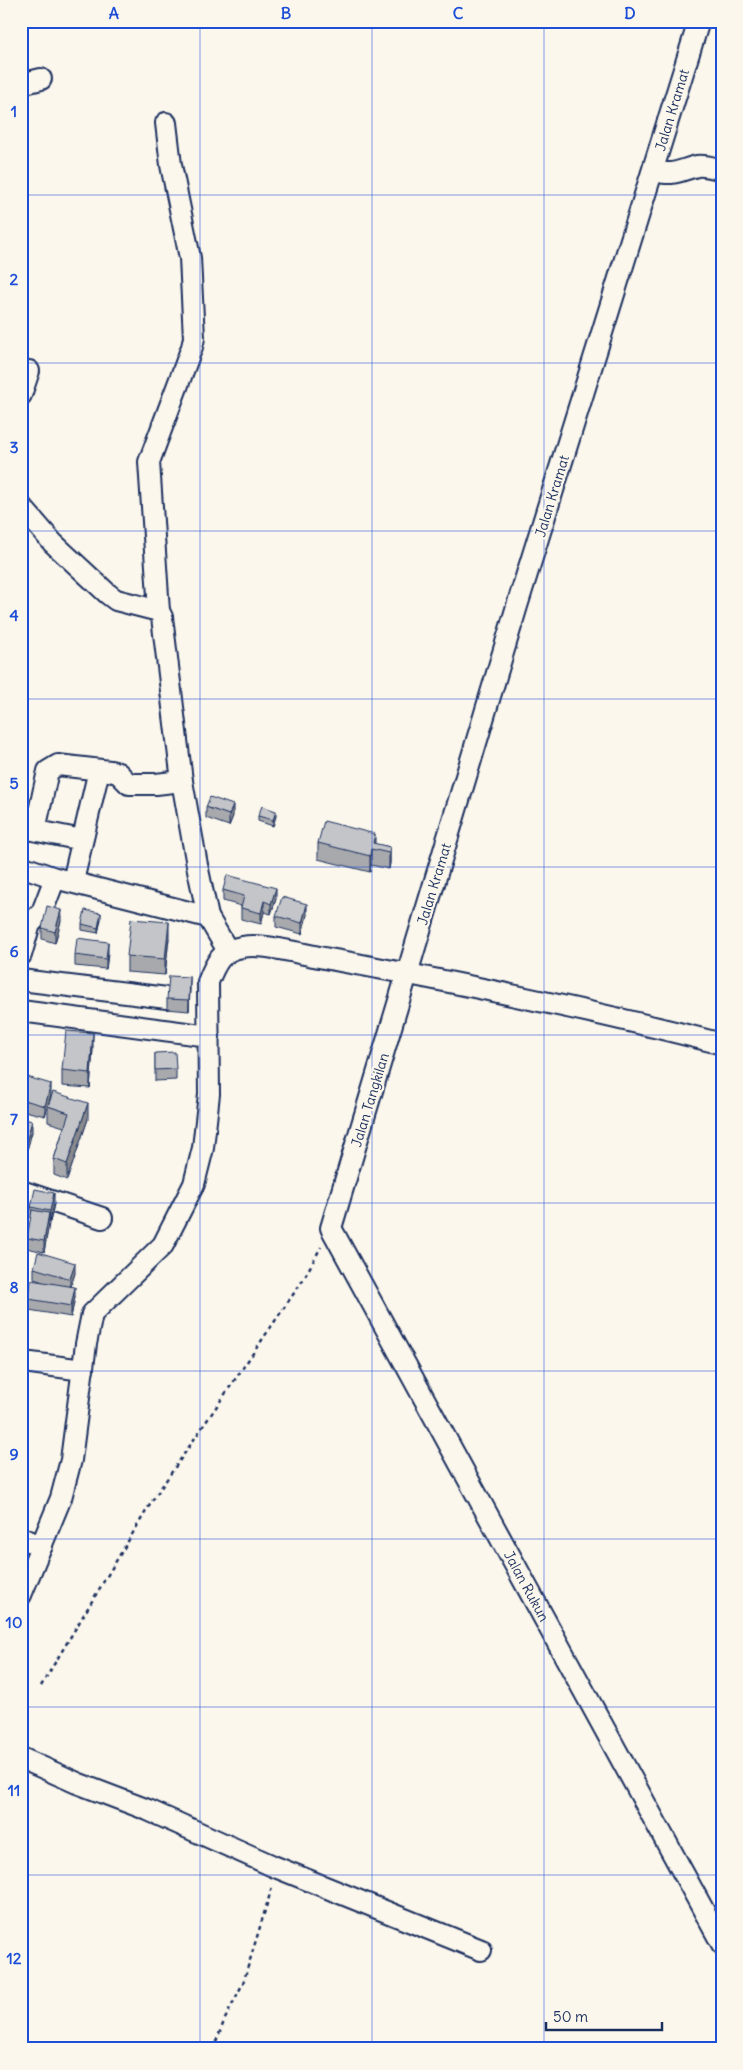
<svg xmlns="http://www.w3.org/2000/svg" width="743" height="2070" font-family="Delius,sans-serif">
<rect width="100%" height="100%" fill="#fbf7ec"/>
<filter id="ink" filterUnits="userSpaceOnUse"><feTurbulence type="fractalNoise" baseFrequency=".02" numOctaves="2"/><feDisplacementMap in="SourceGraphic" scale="10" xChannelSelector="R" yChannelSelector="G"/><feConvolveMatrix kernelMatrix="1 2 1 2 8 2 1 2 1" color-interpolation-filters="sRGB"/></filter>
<g filter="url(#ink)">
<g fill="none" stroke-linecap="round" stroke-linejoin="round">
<g stroke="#1b2f5e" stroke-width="24">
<g id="minor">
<path id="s1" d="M699 21 517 606 331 1228 722 1944"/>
<polyline points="21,84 41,79"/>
<path d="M653 171C676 176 677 171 697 166 706 165 714 168 722 170"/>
<polyline points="21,395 29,371"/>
<polyline points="21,506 53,543 108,594 116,600 159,611 162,617 182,781 197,865 208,917 228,951"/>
<polyline points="159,611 149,462 192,347 194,338 190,258 171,165 166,123"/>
<polyline points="23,828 82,840"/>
<polyline points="35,830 48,771 58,765 110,771 118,773 129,784 156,784 182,781"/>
<polyline points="21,866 55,878 208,917"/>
<polyline points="73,881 99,770"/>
<polyline points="21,955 30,924 42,912 55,878"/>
<polyline points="21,980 167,998"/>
<polyline points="21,1011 209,1036"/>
<polyline points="21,1191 102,1218"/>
<polyline points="31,1363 83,1370"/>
<polyline points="21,1538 42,1546"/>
<path d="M21 1595 61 1498 71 1460 86 1344 92 1314 163 1245 194 1184 203 1148 209 1094 208 982C215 964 221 950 242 947 259 944 278 949 295 952 317 957 340 961 362 965 483 988 603 1013 722 1044"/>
<polyline points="21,1758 77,1783 148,1810 273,1866 481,1950"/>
</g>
</g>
<g stroke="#1b2f5e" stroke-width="2.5" stroke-dasharray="4 4" stroke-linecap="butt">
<polyline points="41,1686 154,1498 303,1280 321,1247"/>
<polyline points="213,2049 225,2019 243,1983 273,1884"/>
</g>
<use href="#minor" stroke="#fbf7ec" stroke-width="20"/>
</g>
<g fill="#a8a9ad" stroke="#1b2f5e">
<polygon points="206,807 233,816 229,826 206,818"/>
<polygon points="258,816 276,816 273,826 258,821"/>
<polygon points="318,843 375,844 390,847 390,863 389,869 371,865 370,872 318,859"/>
<polygon points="223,890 276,899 271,914 264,912 261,924 241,919 241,906 223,901"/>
<polygon points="307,915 302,934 276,927 276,916"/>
<polygon points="101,919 98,933 82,930 82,924"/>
<polygon points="61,921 55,943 42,939 42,928"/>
<polygon points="169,938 165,975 127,972 127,956"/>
<polygon points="108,953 106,969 75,966 75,955"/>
<polygon points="190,988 189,1011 167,1009 167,999"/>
<polygon points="93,1049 90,1088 62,1086 62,1070"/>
<polygon points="155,1053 176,1069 176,1080 155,1081"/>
<polygon points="21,1095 51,1095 45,1116 21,1110"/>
<polygon points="48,1106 88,1119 67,1180 54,1175 54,1159 64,1127 48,1122"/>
<polygon points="21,1118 32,1132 23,1164 21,1164"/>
<polygon points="54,1204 50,1222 49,1222 44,1252 27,1248 27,1238 31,1218 31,1207"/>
<polygon points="34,1268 75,1273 71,1286 75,1297 71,1317 29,1310 29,1299 43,1282 34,1279"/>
</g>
<g fill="#888a8d" stroke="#1b2f5e">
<polygon points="233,805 233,816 229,826 229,815"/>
<polygon points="276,811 276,816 273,826 273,820"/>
<polygon points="375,834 375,850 373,843"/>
<polygon points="390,847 390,863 389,869 389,853"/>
<polygon points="371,849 371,865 370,872 370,856"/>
<polygon points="276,888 276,899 271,914 271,904"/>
<polygon points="264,901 264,912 261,924 261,913"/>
<polygon points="307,904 307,915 302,934 302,923"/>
<polygon points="61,910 61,921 55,943 55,932"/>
<polygon points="101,913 101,919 98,933 98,928"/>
<polygon points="169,922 169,938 165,975 165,959"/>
<polygon points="108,942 108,953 106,969 106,959"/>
<polygon points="190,977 190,988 189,1011 189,1000"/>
<polygon points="93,1033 93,1049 90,1088 90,1073"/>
<polygon points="51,1084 51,1095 45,1116 45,1106"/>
<polygon points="88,1103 88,1119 67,1180 67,1164"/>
<polygon points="32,1121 32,1132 23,1164 23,1153"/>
<polygon points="54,1193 54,1204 50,1222 50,1211"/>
<polygon points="49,1213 49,1224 44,1252 44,1241"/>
<polygon points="75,1263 75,1273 70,1289 70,1279"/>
<polygon points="75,1287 75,1297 71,1317 71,1306"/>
</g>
<g fill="#c3c5c9" stroke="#1b2f5e">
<polygon points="210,797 233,805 229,815 206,807"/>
<polygon points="262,806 276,811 273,820 258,816"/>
<polygon points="324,821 375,834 373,843 390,847 389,853 371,849 370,856 318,843"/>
<polygon points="227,875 276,888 271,904 264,901 261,913 241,908 244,896 223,890"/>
<polygon points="282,897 307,904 302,923 276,916"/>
<polygon points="47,906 61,910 55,932 42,928"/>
<polygon points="85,910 101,913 98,928 82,924"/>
<polygon points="131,919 169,922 165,959 127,956"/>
<polygon points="77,938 108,942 106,959 75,955"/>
<polygon points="169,976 190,977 189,1000 167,999"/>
<polygon points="66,1031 93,1033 90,1073 62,1070"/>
<polygon points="175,1052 176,1069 155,1070 155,1053"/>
<polygon points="27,1077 51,1084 45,1106 21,1099 21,1095"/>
<polygon points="53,1092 88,1103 67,1164 54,1159 69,1113 48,1106"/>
<polygon points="21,1118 32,1121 23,1153 21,1153"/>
<polygon points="35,1189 54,1193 50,1211 31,1207"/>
<polygon points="32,1210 49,1213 44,1241 27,1238"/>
<polygon points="38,1252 75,1263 70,1279 34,1268"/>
<polygon points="31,1280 75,1287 71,1306 29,1299"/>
</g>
</g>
<path fill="none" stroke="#1d4ed8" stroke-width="1" stroke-opacity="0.55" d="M200 21V2049M372 21V2049M544 21V2049M21 195H722M21 363H722M21 531H722M21 699H722M21 867H722M21 1035H722M21 1203H722M21 1371H722M21 1539H722M21 1707H722M21 1875H722"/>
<g text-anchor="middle" stroke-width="4.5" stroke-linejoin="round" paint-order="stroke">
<g font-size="14" fill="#1b2f5e" stroke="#fbf7ec">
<text transform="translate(672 110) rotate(-73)" y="5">Jalan Kramat</text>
<text transform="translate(552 496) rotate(-73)" y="5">Jalan Kramat</text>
<text transform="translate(434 884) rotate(-73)" y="5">Jalan Kramat</text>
<text transform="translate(370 1100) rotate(-73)" y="5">Jalan Tangkilan</text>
<text dy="5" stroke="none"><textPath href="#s1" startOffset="1670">Jalan Rukun</textPath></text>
</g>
</g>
<rect width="743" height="2070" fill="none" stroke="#fbf7ec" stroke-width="55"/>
<path d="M546 2022v8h116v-8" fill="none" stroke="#1b2f5e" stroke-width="2.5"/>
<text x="553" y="2022" font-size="15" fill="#1b2f5e" stroke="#fbf7ec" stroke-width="4" paint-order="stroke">50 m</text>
<rect x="28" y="28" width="688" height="2014" fill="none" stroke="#1d4ed8" stroke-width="2"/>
<g font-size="16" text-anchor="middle" font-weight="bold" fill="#1d4ed8">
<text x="114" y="19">A</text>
<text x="286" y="19">B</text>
<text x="458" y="19">C</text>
<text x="630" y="19">D</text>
<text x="14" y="117">1</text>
<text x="14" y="285">2</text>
<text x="14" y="453">3</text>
<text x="14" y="621">4</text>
<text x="14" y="789">5</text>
<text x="14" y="957">6</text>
<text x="14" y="1125">7</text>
<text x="14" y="1293">8</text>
<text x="14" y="1460">9</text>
<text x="14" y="1628">10</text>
<text x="14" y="1796">11</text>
<text x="14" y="1964">12</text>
</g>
</svg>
